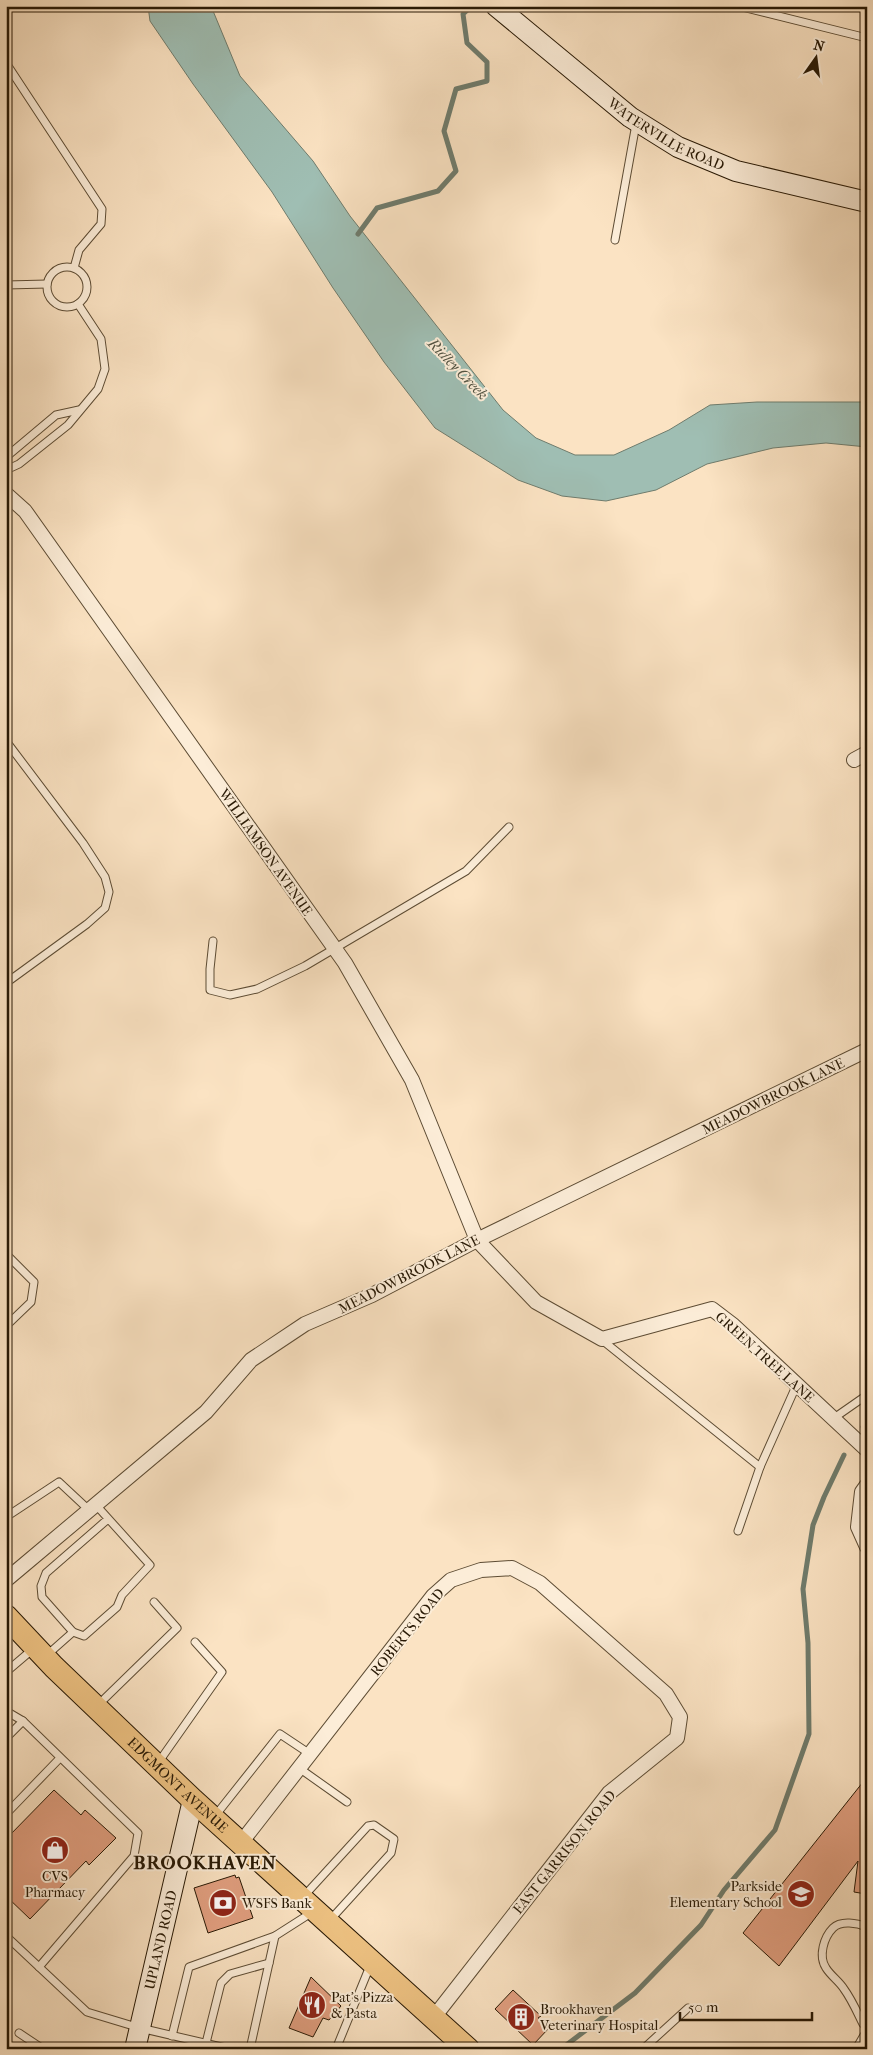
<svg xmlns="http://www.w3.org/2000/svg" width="873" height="2055" font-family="'IM FELL French Canon',serif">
<rect width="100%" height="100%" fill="#fbe3c3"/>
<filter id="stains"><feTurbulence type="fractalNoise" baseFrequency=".004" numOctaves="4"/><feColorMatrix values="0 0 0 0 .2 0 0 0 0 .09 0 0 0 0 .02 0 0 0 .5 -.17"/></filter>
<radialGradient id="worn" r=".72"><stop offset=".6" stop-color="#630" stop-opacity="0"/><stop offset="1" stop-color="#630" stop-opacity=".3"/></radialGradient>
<polygon fill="#9fbeb3" stroke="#6f7c6d" points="148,6 211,6 240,76 313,161 350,216 503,410 536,438 575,455 614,455 669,430 710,405 757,402 867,402 867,447 826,443 773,448 707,464 656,490 606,501 562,496 518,480 435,428 384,362 333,288 272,192 193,84 150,21"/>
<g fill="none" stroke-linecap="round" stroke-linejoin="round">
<g stroke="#6f7c6d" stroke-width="5">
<polyline points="358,234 377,208 438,191 456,171 444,131 456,89 487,81 487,62 467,43 463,14 472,6"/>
<polyline points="863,1427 867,1425"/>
<polyline points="561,2049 635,1993 701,1925 724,1890 775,1830 809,1734 808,1643 803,1589 813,1525 824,1497 844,1455"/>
</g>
</g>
<g fill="#e19f80" stroke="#281905">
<polygon points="867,1777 866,1894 854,1892 858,1861 779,1966 743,1933"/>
<polygon points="54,1790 81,1815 85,1810 116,1838 89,1865 86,1861 30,1919 6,1896 6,1839"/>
<polygon points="235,1875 236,1878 239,1877 253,1918 208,1933 194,1888"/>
<polygon points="311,1977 341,2006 329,2020 323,2018 313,2037 289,2028"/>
<polygon points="513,1990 541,2016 538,2018 549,2028 533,2045 495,2009"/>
</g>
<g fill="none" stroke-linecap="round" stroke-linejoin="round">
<g stroke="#5d4c34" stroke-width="9">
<g id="lane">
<polyline points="738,6 867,38"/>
<polyline points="6,63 102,209 101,224 79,250 74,268"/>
<polyline points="615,240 636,124"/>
<circle cx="67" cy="287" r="20"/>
<polyline points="6,285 47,284"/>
<polyline points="6,457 56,415 79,410"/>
<polyline points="6,470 19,464 68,425 98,389 105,369 101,339 78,304"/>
<polyline points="6,741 83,843 105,877 109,892 105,908 87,924 6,983"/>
<polyline points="213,941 210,969 210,990 230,995 257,989 305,966 466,871 509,827"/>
<polyline points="6,1254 34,1282 31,1302 6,1326"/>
<polyline points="602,1340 760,1467 797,1384"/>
<polyline points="834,1418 867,1395"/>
<polyline points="96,1505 150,1565 122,1595 117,1607 84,1636 73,1632 42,1597 41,1586 46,1573 108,1519"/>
<polyline points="6,1517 59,1482 89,1510"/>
<polyline points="738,1531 760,1467"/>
<polyline points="47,1655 73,1632"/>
<polyline points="6,1672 33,1649"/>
<polyline points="98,1705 177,1628 154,1602"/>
<polyline points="6,1711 23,1721"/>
<polyline points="6,1738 23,1721 138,1833 134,1856 39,1967"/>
<polyline points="158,1763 222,1672 195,1642"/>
<polyline points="299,1768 347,1802"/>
<polyline points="6,1814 60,1758"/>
<polyline points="215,1816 280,1734 310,1754"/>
<polyline points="304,1896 368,1826 374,1825 394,1839 391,1853 331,1919"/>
<path d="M867 1927C857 1923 841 1920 833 1928 824 1937 818 1956 826 1968 831 1976 839 1981 844 1989 852 2000 857 2012 863 2024L867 2027"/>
<polyline points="6,1936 87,2012 140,2028 230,2049"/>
<polyline points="19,2033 43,2049"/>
<polyline points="172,2036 189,1967 275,1936"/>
<polyline points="206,2043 221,1983 230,1974 269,1963"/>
<polyline points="250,2049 275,1936 311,1913"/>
<polyline points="336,2049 370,1966"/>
<polyline points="643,2049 688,2008"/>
</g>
</g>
<g stroke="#5d4c34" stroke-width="16">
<g id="street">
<polyline points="6,494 25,511 345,963 412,1080 477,1240 536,1302 602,1339 712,1309 733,1325 867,1450"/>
<polyline points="854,760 867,753"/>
<polyline points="867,1485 862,1492 858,1527 867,1547"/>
<polyline points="6,1580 206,1412 251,1360 305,1324 372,1295 477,1240 867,1050"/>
<polyline points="240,1844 433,1596 451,1580 481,1570 512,1568 540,1583 666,1694 680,1717 677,1738 609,1793 434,2017"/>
<polyline points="860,2049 867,2037"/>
</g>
</g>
<g stroke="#281905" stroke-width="22">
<g id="secondary">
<path id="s1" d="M496 6 630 117 678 147 736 171 867 202"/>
<path id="s2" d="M135 2049 193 1800"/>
</g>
</g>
<g stroke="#281905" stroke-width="24">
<g id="primary">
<path id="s3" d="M6 1616 54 1667 193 1800 468 2049"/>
</g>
</g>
<use href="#lane" stroke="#fcedd8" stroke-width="7"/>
<use href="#street" stroke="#fcedd8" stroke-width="14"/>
<use href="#secondary" stroke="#fcedd8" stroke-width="20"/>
<use href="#primary" stroke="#eec282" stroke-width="22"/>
</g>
<defs>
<g id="shop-disc" transform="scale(1.4375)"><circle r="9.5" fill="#8f2418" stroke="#fcedd8"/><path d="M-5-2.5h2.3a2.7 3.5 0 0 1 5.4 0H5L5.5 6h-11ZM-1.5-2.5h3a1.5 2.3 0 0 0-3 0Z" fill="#fff"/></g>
<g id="school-disc" transform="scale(1.4375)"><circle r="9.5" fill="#8f2418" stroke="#fcedd8"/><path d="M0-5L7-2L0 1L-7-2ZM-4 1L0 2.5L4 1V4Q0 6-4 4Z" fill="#fff"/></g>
<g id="bank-disc" transform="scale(1.4375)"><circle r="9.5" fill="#8f2418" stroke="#fcedd8"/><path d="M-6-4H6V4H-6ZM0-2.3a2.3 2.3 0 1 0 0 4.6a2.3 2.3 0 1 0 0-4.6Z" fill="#fff"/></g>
<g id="restaurant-disc" transform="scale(1.4375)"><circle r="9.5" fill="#8f2418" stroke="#fcedd8"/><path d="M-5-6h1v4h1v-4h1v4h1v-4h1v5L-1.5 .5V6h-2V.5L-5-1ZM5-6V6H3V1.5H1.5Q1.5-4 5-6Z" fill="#fff"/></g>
<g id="building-disc" transform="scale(1.4375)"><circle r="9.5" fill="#8f2418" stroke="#fcedd8"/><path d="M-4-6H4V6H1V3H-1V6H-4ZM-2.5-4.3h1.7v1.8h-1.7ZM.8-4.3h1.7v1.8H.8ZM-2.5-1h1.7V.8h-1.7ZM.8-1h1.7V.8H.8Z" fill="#fff"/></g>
</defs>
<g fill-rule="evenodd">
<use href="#shop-disc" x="55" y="1850"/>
<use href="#school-disc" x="801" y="1894"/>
<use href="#bank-disc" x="223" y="1903"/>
<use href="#restaurant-disc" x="312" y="2005"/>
<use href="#building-disc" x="521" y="2017"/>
</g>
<g text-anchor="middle" stroke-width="4" stroke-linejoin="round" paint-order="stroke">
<g font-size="14" fill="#281905" stroke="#fcedd8">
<text dy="5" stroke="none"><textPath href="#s1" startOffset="214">WATERVILLE ROAD</textPath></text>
<text transform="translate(266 852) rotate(55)" y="5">WILLIAMSON AVENUE</text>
<text transform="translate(773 1096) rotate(-26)" y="5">MEADOWBROOK LANE</text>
<text transform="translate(409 1274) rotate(-27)" y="5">MEADOWBROOK LANE</text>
<text transform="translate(765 1357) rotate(42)" y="5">GREEN TREE LANE</text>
<text transform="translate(407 1632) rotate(-51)" y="5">ROBERTS ROAD</text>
<text dy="5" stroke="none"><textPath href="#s3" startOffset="241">EDGMONT AVENUE</textPath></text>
<text transform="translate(564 1852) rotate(-51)" y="5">EAST GARRISON ROAD</text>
<text dy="5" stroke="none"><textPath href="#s2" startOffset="112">UPLAND ROAD</textPath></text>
</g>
<g font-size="14" fill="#281905" stroke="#fcedd8" text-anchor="start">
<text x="55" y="1881" text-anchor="middle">CVS<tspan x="55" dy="16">Pharmacy</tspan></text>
<text x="782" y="1891" text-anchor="end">Parkside<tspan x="782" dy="16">Elementary School</tspan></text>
<text x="242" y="1908">WSFS Bank</text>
<text x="331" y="2002">Pat's Pizza<tspan x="331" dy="16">&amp; Pasta</tspan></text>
<text x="540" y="2014">Brookhaven<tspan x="540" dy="16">Veterinary Hospital</tspan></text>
</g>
<g font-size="15" font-style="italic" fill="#525342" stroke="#fcedd8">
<text transform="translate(458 369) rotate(46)" y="5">Ridley Creek</text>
</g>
<g font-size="19" font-weight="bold" letter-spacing="1" fill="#281905" stroke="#fcedd8">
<text x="205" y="1869">BROOKHAVEN</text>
</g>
</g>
<rect width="873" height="2055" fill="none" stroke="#fbe3c3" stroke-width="25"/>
<rect x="8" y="8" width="858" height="2040" fill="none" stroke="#281905" stroke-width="2.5"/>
<rect x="12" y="12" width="848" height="2030" fill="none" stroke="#281905"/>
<g transform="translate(816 58) rotate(14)" stroke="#fcedd8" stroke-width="4" paint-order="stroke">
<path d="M0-4L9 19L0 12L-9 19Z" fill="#281905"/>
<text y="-8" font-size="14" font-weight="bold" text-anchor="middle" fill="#281905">N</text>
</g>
<path d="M680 2012v8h132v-8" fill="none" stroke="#281905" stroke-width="2.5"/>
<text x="688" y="2012" font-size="15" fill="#281905" stroke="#fcedd8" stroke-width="4" paint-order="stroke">50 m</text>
<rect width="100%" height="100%" filter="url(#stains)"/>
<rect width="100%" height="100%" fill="url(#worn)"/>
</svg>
